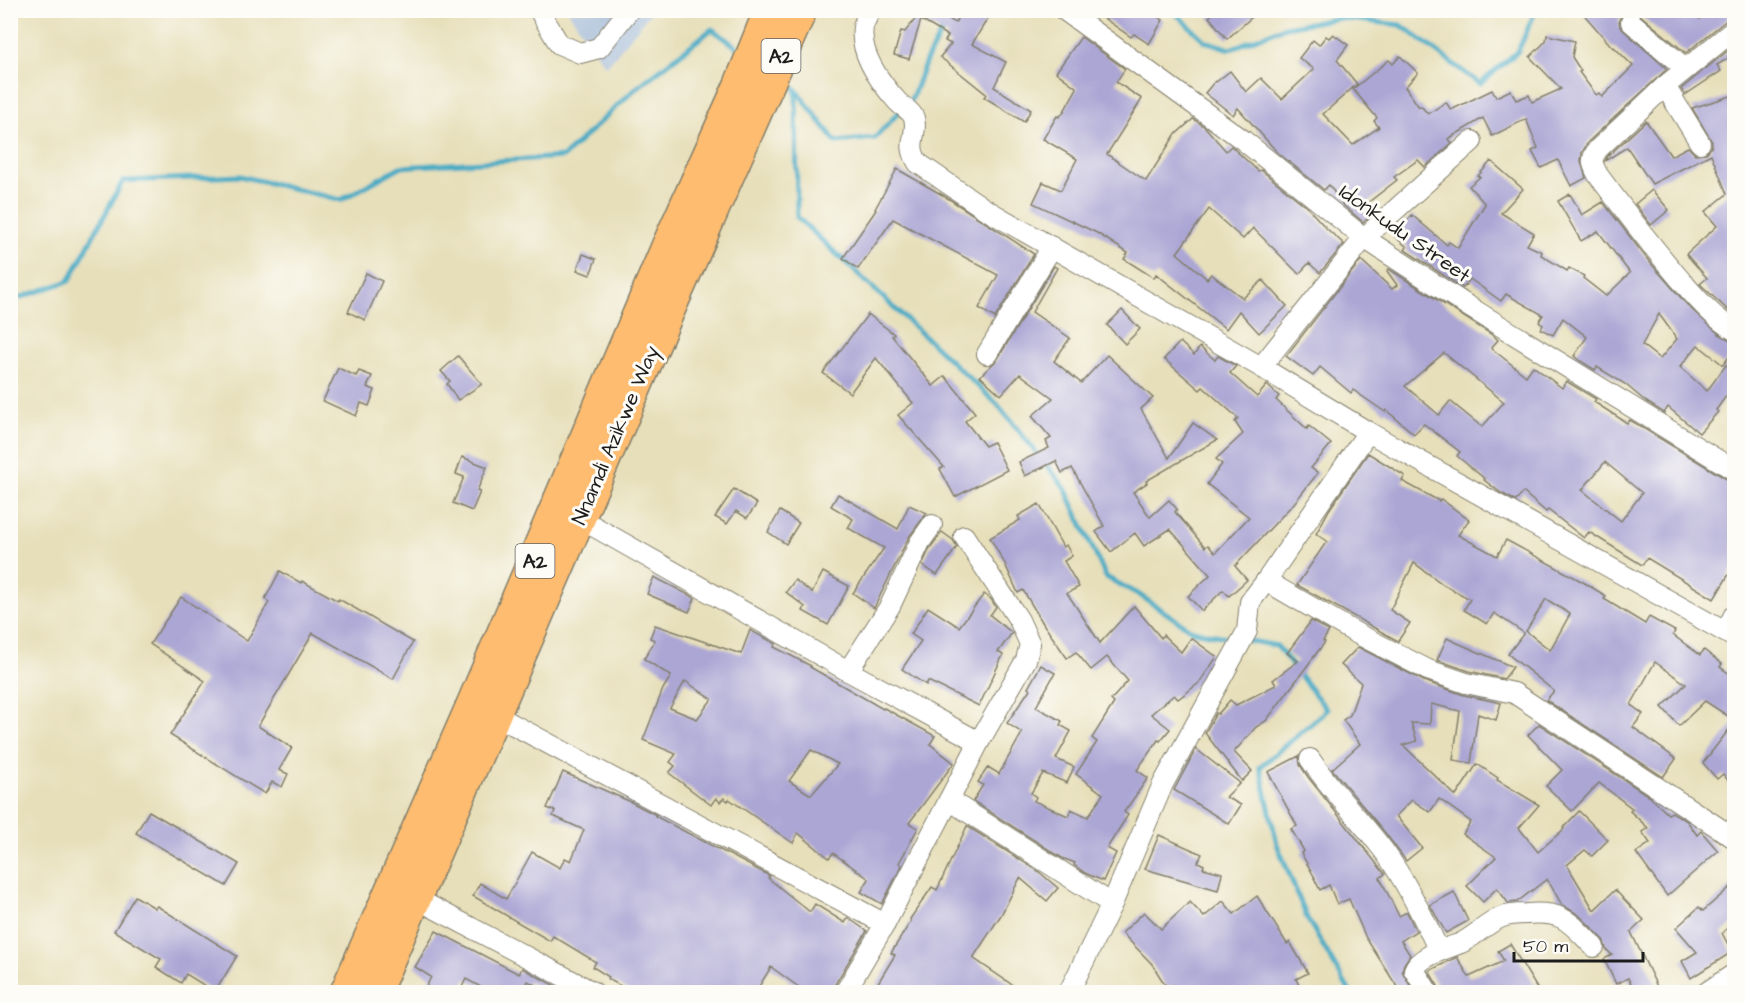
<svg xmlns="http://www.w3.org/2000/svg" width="1745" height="1003" font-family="'Architects Daughter',sans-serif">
<rect width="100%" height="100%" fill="#fdfcf7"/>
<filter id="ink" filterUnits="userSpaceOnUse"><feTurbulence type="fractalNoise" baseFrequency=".0167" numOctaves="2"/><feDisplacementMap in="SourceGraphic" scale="12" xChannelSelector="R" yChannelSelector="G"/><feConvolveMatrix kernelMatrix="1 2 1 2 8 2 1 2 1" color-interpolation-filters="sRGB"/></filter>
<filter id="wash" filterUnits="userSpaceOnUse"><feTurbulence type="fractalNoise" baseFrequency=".008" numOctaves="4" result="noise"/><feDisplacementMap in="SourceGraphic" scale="24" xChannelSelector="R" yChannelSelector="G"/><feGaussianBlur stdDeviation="1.35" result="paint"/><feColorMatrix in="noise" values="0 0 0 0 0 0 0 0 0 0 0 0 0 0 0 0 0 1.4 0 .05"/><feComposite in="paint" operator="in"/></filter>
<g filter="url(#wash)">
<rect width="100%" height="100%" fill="#e7dfba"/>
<polygon fill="#b4c6dd" points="568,11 652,11 606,67"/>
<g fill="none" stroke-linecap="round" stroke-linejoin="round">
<g stroke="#45aac5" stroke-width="5">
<polyline points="1172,10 1205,41 1230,49 1285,27 1340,18 1401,25 1480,84 1518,51 1536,10"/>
<polyline points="781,79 796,90 836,142 875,138 912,98 926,61 953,10"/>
<polyline points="796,90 797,217 998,405 1065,488 1106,577 1138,594 1193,631 1237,639"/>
<polyline points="10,301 69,281 123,181 240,176 341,200 400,167 563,157 634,90 712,29 742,51"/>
<polyline points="1246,640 1277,646 1327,710 1260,767 1277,844 1307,918 1350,992"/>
</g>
</g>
<g id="blocks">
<g fill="#aba6d4" fill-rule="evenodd">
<polygon points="905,10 935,10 955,23 962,10 993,10 972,44 1006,62 994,87 1031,110 1024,122 984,97 986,94 940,57 951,44 945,41 948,36 921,20 909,59 894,55 901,31 905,32 917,17"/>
<polygon points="1092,10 1147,10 1163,20 1149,44 1134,34 1131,37"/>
<polygon points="1217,10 1260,10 1227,39 1209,17"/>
<polygon points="1580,10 1628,10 1622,15 1619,20 1620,27 1667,69 1588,142 1582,153 1581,161 1586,178 1571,186 1558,160 1541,168 1532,151 1538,148 1526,119 1492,136 1483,118 1448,139 1452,143 1425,167 1418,160 1394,177 1397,180 1365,205 1370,212 1370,217 1363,222 1343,205 1329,185 1324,190 1277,152 1238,108 1233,115 1205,93 1215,81 1216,82 1230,71 1246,92 1261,78 1282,99 1314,69 1299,58 1313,40 1319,45 1326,36 1329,38 1333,34 1348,45 1337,60 1357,84 1323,114 1353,145 1379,127 1374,121 1377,118 1353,89 1389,60 1393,64 1400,56 1418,73 1405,87 1419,107 1421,106 1428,114 1446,102 1451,110 1492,90 1496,97 1511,90 1516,100 1529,95 1532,102 1561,89 1530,57 1546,41 1547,35 1575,41 1572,57 1581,71 1579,72 1596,95 1599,93 1602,97 1633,66 1614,47 1613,48"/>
<polygon points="1634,10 1690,10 1700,19 1711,10 1734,10 1734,14 1686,53"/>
<polygon points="1081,37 1125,69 1116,82 1142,99 1107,154 1146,181 1175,135 1193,119 1205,127 1226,151 1231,146 1258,171 1261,170 1307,207 1326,228 1344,244 1320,273 1309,263 1299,274 1253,228 1243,239 1209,209 1177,253 1207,279 1211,274 1243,298 1263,280 1287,306 1259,333 1239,311 1226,329 1156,274 1154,278 1124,259 1128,253 1097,233 1033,203 1043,182 1061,190 1077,159 1043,139 1057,116 1059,117 1063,113 1077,88 1056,72"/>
<polygon points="1731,48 1734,55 1717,65 1721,71 1685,95 1681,89"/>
<polygon points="1734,95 1734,316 1700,284 1707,278 1686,254 1717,226 1705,212 1727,194 1711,154 1652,184 1627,147 1605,161 1607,157 1646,121 1671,156 1688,147 1695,154 1706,153 1711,148 1712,142 1692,108"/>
<path d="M1491 161 1523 189 1501 213 1534 233 1527 245 1542 252 1541 255 1567 271 1569 268 1584 276 1583 278 1606 296 1630 273 1598 231 1581 241 1558 201 1570 194 1582 215 1603 202 1648 260 1689 307 1719 334 1734 342V350L1723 365 1698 345 1680 367 1707 391 1726 365 1734 371V385L1716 410 1718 412 1699 433 1668 407 1664 413 1645 401 1625 384 1597 367 1595 370 1579 360 1574 356 1587 337 1563 318 1553 335 1541 329 1543 325 1539 322 1543 315 1506 294 1501 301 1470 279 1463 288 1405 250 1407 247 1394 236 1412 215 1447 245 1449 242 1458 248 1485 204 1469 186 1480 177 1478 176ZM1659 314 1677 339 1660 359 1642 345Z"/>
<polygon points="897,169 946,197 1034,254 995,318 979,308 998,275 893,219 858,269 843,258 876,210 875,209"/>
<polygon points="1652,190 1669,210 1651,225 1635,204"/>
<polygon points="583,254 596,259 590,275 577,270"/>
<path d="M1361 260 1392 289 1397 285 1387 271 1389 269 1494 336 1498 340 1491 348 1526 376 1533 366 1562 388 1566 381 1596 399 1594 402 1627 423 1630 420 1728 480 1734 482V566L1714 599 1647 558 1642 565 1589 532 1584 538 1548 510 1546 512 1523 492 1516 501 1501 493 1484 480 1485 479 1457 456 1460 452 1424 424 1414 434 1386 410 1385 412 1353 390 1351 393 1320 367 1313 376 1286 356ZM1444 353 1504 402 1482 427 1450 401 1439 415 1405 386ZM1605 462 1642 493 1621 521 1582 490Z"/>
<polygon points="1054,266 1057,268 1032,312 1070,338 1054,361 1081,383 1107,355 1153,398 1141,409 1169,458 1193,423 1217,440 1146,481 1147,483 1133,492 1150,517 1169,500 1177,509 1175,512 1205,547 1208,545 1215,553 1249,517 1207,484 1222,464 1216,459 1243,434 1235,422 1238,418 1203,387 1200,390 1164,359 1180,342 1194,355 1200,347 1215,360 1218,356 1236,366 1230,373 1257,397 1267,385 1279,396 1276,400 1307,429 1309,426 1331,444 1311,468 1318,473 1295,502 1235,566 1247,580 1229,596 1223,590 1202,611 1188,596 1210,575 1170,529 1144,546 1135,533 1111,552 1096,532 1104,526 1072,468 1062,473 1056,461 1025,476 1019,462 1049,448 1046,441 1051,438 1032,416 1053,398 1020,374 1001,395 980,376 997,360"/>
<polygon points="366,273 382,281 365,320 348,312"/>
<polygon points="1122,310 1140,329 1125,344 1107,325"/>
<polygon points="868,314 894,334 892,336 933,386 945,376 975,413 965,421 985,446 993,442 1007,470 955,497 940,469 944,467 898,415 913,403 876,358 850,393 823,373"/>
<polygon points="458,356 482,384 458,400 447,384 450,381 441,371"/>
<polygon points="338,368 356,376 359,371 372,376 367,387 375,390 369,406 361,403 356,416 323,401"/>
<path d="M1368 453 1405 476 1402 481 1439 501 1441 499 1469 520 1458 535 1497 556 1506 540 1583 582 1606 596 1604 599 1645 624 1649 617 1675 631 1673 635 1700 655 1704 650 1722 664 1720 667 1734 677V720L1705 701 1679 726 1662 707 1686 684 1655 662 1631 705 1643 714 1633 727 1676 759 1663 777 1546 700 1554 691 1508 654 1524 633 1494 613 1487 624 1464 610 1470 599 1444 585 1414 563 1390 610 1410 623 1398 641 1297 585 1327 541 1316 534 1329 510ZM1546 599 1570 614 1550 650 1526 631Z"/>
<polygon points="462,457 487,467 477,491 480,492 472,511 453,503 464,477 456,474"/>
<polygon points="734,489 757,504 747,518 736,511 727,524 715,517"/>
<polygon points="838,494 898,529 909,505 927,513 909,537 874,608 853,593 884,548 848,528 853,519 831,506"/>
<polygon points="1039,504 1063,547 1066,545 1072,556 1064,561 1079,587 1067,593 1100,643 1134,606 1161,638 1163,635 1181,652 1191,638 1217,657 1199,683 1178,699 1174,695 1151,714 1170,729 1160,741 1158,740 1137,770 1148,778 1124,812 1128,815 1107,848 1116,853 1103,881 1085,873 1074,865 1075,863 1062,858 973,801 983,785 978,782 988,767 999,774 1022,733 1007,723 1030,689 1028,688 1041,665 1055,673 1036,707 1062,721 1060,725 1071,731 1056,759 1074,767 1067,783 1043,773 1031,793 1036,797 1034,801 1068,816 1071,809 1088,817 1103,794 1076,774 1097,742 1092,738 1114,703 1111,700 1128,681 1107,657 1091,670 1076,652 1067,658 1044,625 1023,590 1018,593 1005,564 990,538 1020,520 1018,516"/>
<polygon points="780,511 799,523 786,544 768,532"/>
<polygon points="942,532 953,540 957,547 937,575 922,565 930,548"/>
<polygon points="280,571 301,583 302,581 338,601 339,599 413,642 393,679 313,633 258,726 292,748 279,770 288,774 282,787 272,782 265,794 170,735 205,681 150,644 181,597 247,641 269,602 265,599"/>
<polygon points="823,572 849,586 828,625 803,611 805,607 786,592 795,580 812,593"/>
<polygon points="654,577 695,598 689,612 647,594"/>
<polygon points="984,594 991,599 996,607 990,615 1012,633 998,652 1003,655 979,706 928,681 926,685 902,669 921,641 911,634 928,607 959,627"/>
<polygon points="1311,621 1329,631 1323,641 1325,642 1266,721 1256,727 1234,752 1252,771 1242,781 1205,733 1216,713 1218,714 1230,700 1236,705 1276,685 1273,680 1298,661 1287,653"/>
<path d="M655 625 741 654 750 630 776 644 774 647 811 666 810 667 883 709 884 708 935 736 930 744 954 763 909 823 918 828 899 863 902 865 882 904 861 892 869 879 833 853 829 858 798 833 793 843 729 799 728 801 724 798 720 802 716 798 711 805 669 773 675 766 670 762 676 754 643 740 663 689 671 676 644 659 655 640 650 638ZM685 681 712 699 697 719 670 708ZM811 750 838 764 811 795 789 781Z"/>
<polygon points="1447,638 1453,641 1513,667 1504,679 1469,671 1437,660"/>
<polygon points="1358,647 1424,681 1464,695 1501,703 1496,720 1478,714 1471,763 1453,760 1460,711 1431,704 1430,724 1411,723 1417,741 1403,745 1456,796 1477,764 1498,778 1497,780 1539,805 1519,828 1538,852 1564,829 1563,828 1579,811 1608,840 1592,856 1585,850 1567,865 1594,910 1615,890 1644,920 1631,932 1660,993 1635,993 1628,978 1616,984 1604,959 1612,955 1606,949 1603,939 1579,915 1562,905 1547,879 1517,902 1508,903 1497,888 1483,902 1467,886 1496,857 1463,834 1471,822 1439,799 1430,812 1412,800 1396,816 1422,848 1406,861 1386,834 1332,769 1360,744 1343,720 1350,715 1361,683 1341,665"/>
<polygon points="1734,723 1734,788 1723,774 1717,779 1703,763"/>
<polygon points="1539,724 1649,796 1668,814 1672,812 1687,821 1697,835 1701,831 1718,851 1667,896 1636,853 1650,843 1642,832 1648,828 1630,811 1633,809 1599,783 1572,811 1546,786 1562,770 1528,735"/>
<polygon points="1196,749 1240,783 1226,797 1241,805 1229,824 1174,790"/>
<polygon points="1299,756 1300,765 1308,777 1384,873 1385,874 1380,878 1399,916 1407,912 1415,929 1416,931 1401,941 1410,955 1404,964 1402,971 1414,993 1401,993 1366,938 1349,899 1337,904 1329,885 1320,890 1314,878 1315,878 1301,853 1304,851 1291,829 1297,826 1268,772"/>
<polygon points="563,772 631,802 656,815 655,816 770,876 768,878 810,912 815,904 845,923 848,918 867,931 830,993 807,993 771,967 755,993 633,993 608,979 609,977 593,967 596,962 553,936 550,941 473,896 480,883 506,899 532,852 560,868 565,858 571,861 584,830 553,816 555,811 547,808"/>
<polygon points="149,811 239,864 226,886 136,833"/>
<polygon points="967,826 1038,871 1058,888 1047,901 1020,878 1001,915 973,958 1024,993 887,993 876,986 895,955 891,953 911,921 910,919 932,887 937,890"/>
<polygon points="1159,835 1202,854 1198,862 1204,865 1203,868 1222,873 1218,890 1145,869"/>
<polygon points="1734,884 1734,922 1722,933 1732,952 1691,978 1682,961 1697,952 1676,928 1699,907 1703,911"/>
<polygon points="1454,892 1468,921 1446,933 1430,905"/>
<polygon points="135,896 155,908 157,906 237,956 215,992 186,974 181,983 156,967 161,959 114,931"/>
<polygon points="1257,896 1287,944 1290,942 1308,973 1296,979 1303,993 1177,993 1173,985 1167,988 1152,964 1122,933 1144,912 1161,929 1190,902 1204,917 1223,901 1234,914"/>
<polygon points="436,931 519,974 522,968 568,993 549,993 528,981 523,993 492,993 466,979 459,993 423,993 431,977 415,967"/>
<polygon points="1510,944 1540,993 1440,993 1438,986 1429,971 1457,957 1469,977 1504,961 1498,951"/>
</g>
</g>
</g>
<g filter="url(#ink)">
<use href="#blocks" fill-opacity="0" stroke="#827e6b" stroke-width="1.5"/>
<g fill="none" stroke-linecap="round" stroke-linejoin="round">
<g stroke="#827e6b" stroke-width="22">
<g id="minor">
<polyline points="539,10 559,44 580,53 599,48 629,10"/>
<path d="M871 10C868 16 864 21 863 27 859 54 880 82 897 101 902 107 911 110 914 118 919 135 905 142 918 163L985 209 1261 367 1368 432 1734 637"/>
<polyline points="1064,10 1243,140 1364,238 1468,306 1734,470"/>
<polyline points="1631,22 1686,69"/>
<path d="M1734 30 1665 86 1598 149C1590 160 1592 164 1598 175 1624 210 1650 244 1678 277 1695 296 1712 317 1734 330"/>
<polyline points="1665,86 1700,143"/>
<polyline points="987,354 1052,247"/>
<polyline points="1261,367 1364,238 1472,141"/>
<polyline points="579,518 848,671 979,742"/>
<polyline points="1266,581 1356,633 1428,670 1466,683 1514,693 1734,838"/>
<polyline points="1726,631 1734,615"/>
<polyline points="848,671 890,606 920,542 932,525"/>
<polyline points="495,715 885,924"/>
<path d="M1310 759C1330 789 1355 814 1377 842 1401 871 1423 916 1439 951"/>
<polyline points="949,800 1112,904"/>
<polyline points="415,898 593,992"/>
<polyline points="845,992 885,924 979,742 1026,660 1030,644 1019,620 964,536"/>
<polyline points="1069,992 1112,904 1163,784 1247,631 1250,602 1266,581 1368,432"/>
<path d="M1428 992 1414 970C1419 956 1448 948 1461 943 1475 936 1486 924 1500 918 1508 914 1519 914 1527 914 1565 911 1569 922 1594 947"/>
<polyline points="1707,992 1734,974"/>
</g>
</g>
<g stroke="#827e6b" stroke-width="36">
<g id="trunk">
<polyline points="347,992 471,710 668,247 740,87 771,10"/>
<polyline points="374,992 668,310 800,10"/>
</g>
</g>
<use href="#minor" stroke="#fff" stroke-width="20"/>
<use href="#trunk" stroke="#fdbc70" stroke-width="33"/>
</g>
</g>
<g text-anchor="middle" stroke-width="6" stroke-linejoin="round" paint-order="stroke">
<g fill="#fdfcf7" stroke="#605f5e" stroke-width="1.5">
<rect x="761.5" y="39" width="39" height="34" rx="4.5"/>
<rect x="515.5" y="544" width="39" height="34" rx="4.5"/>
</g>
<g font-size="20" font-weight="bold" fill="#1c1c1c">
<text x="781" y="63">A2</text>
<text x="535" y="568">A2</text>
</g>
<g font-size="21" fill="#1c1c1c" stroke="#fdfcf7">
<text transform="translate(1405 233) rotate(35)" y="7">Idonkudu Street</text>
<text transform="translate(615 435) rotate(-67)" y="7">Nnamdi Azikwe Way</text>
</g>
</g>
<rect width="1745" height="1003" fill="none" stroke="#fdfcf7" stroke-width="36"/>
<path d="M1514 952v9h129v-9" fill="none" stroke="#1c1c1c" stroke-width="3"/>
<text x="1523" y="952" font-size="18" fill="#1c1c1c" stroke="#fdfcf7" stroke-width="4.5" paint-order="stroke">50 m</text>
</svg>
